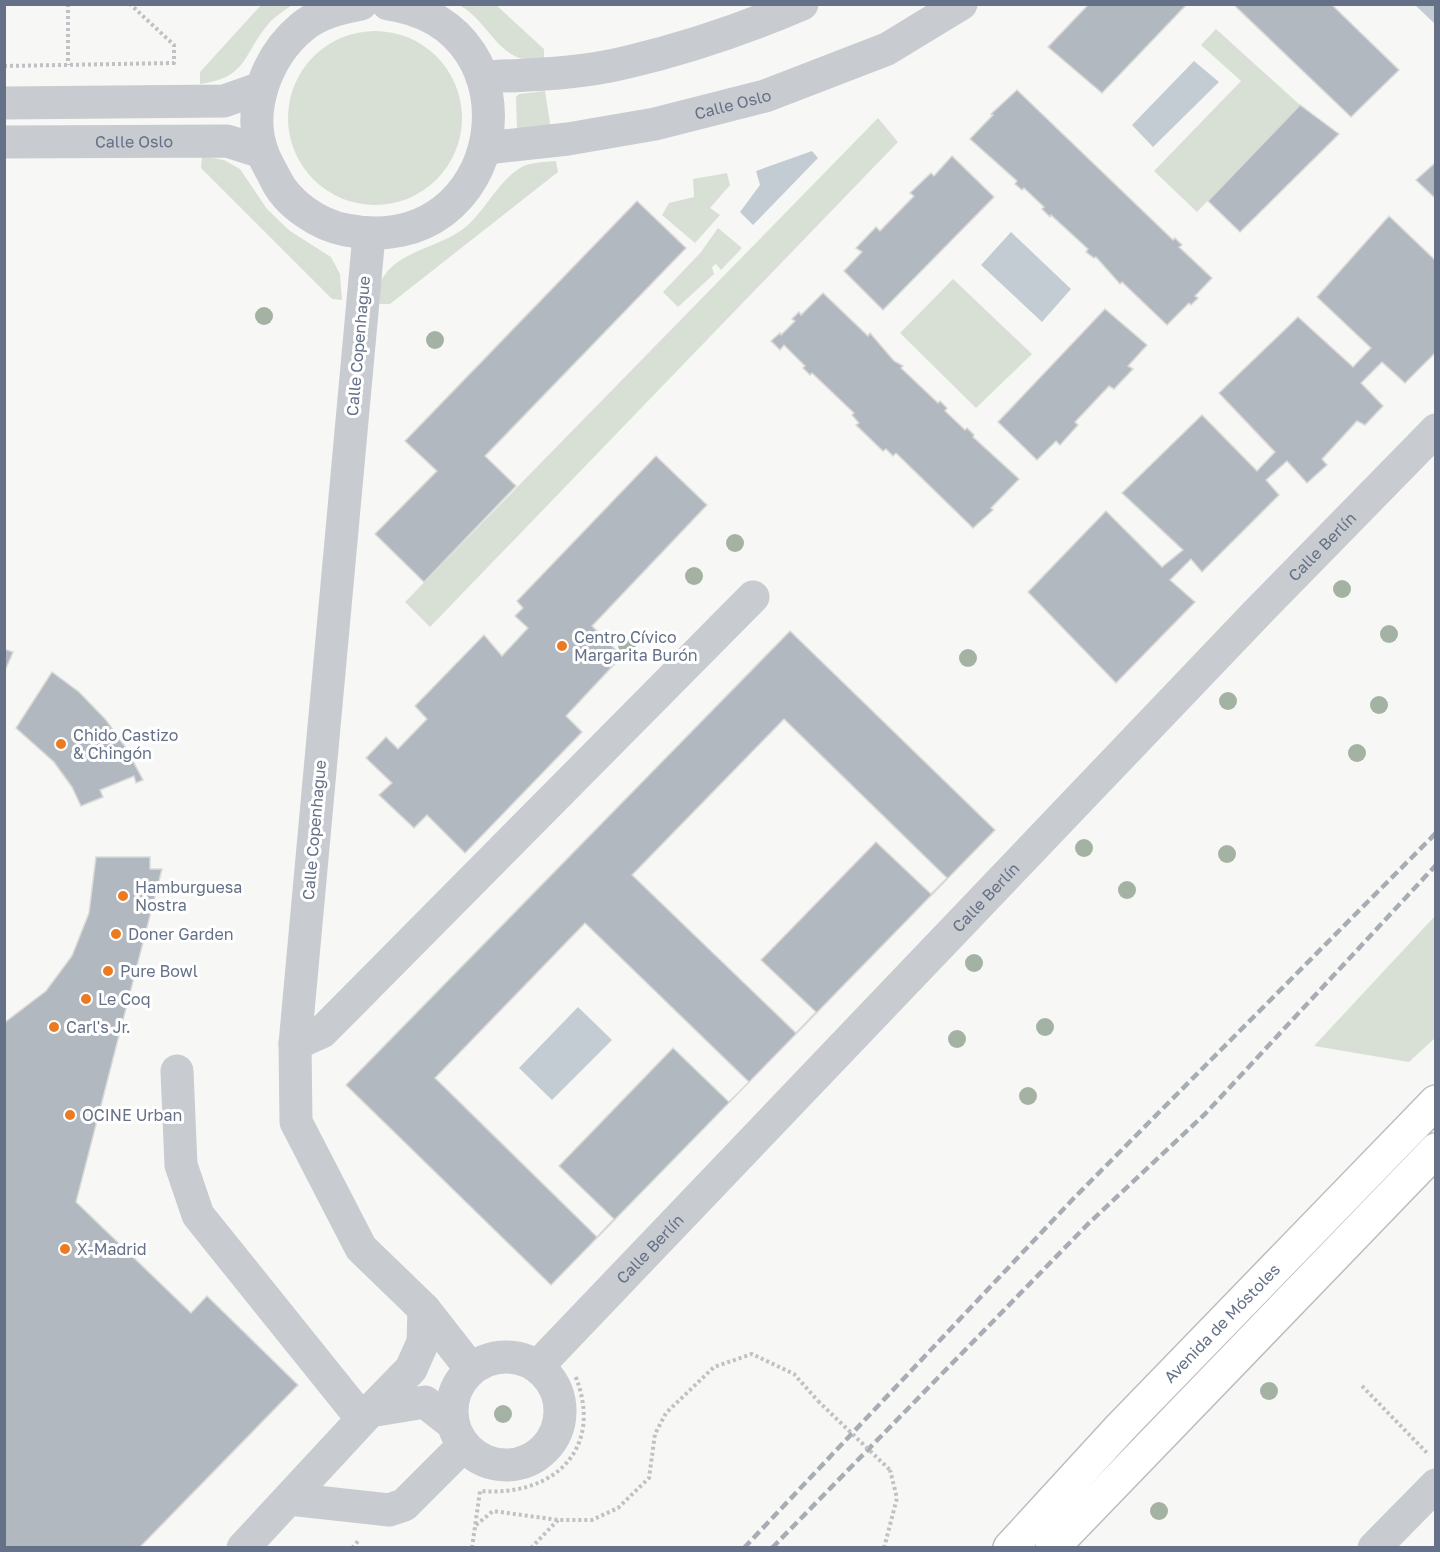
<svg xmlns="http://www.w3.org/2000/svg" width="1440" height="1552" font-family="'Golos Text',sans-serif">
<rect width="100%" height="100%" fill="#f7f8f5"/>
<g fill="#d8e0d6">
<path d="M262 4 292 5C285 10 276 16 270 22 242 54 249 77 200 84V72Z"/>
<path d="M459 5H496L544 49V61C496 64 493 24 459 5Z"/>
<polygon points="1216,29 1300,105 1197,212 1154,171 1241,81 1201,45"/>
<circle cx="375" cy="118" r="87"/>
<polygon points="545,91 551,130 517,130 516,97 519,94"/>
<polygon points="878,118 898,142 430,627 405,602"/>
<polygon points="202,156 224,160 240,169 267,209 290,231 331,257 340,274 342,300 332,299 201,168"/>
<path d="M556 161 558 172 390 304H376C377 297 378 288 381 281 397 249 443 248 468 225 487 207 498 182 520 168 529 162 545 162 556 161Z"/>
<polygon points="727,173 730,185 710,208 720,215 695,243 662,215 669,203 694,197 693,179"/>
<polygon points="718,228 742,248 721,270 716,264 712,267 714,274 678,307 663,292 701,252"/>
<polygon points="953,279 1032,354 976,408 900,333"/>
<polygon points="1435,916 1435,1038 1409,1062 1314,1046"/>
</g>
<g fill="#c4ccd3">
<polygon points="1415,5 1435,5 1435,24"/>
<polygon points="1194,61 1219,82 1153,147 1132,125"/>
<polygon points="812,151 818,158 753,225 740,212 760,185 756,171"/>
<polygon points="1011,232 1071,289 1042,322 981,265"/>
<polygon points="578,1007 612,1040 552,1100 519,1068"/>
</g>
<g fill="#b2b8bf" stroke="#d9dad7" stroke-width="1.5" fill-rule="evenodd">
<polygon points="1089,4 1187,4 1102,93 1048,47"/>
<polygon points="1233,4 1331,4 1399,70 1351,117"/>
<polygon points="1017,90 1173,240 1175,238 1182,245 1179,247 1212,278 1195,296 1198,298 1191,305 1189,303 1167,325 1122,282 1120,284 1096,257 1094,258 1086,252 1088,249 1051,215 1050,217 1042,209 1044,207 1024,188 1022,190 1015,184 1017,181 970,139 993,115 991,114"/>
<polygon points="1300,105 1339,134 1240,232 1208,201"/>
<polygon points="952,156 994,197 883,310 844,271 862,252 856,248 876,227 880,231 914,196 910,193 931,173 934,176"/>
<polygon points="1435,163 1436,164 1436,199 1416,180"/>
<polygon points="637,201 686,248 485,456 516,486 424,582 375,534 437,471 405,441"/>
<polygon points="1389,216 1436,261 1436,352 1405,383 1382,362 1361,383 1383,406 1365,425 1357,421 1322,459 1327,465 1307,483 1287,461 1266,480 1279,495 1202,572 1191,559 1170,580 1195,602 1116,683 1028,592 1106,511 1162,567 1183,550 1122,493 1202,415 1257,471 1275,452 1219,393 1298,317 1353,367 1371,348 1317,297"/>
<polygon points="823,293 868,336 870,333 894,361 903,366 901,368 938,403 940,401 947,408 945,411 965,430 967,428 974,435 973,437 1019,479 991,508 993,510 973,528 896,453 893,456 886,449 883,451 856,425 859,423 852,415 854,413 812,373 810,375 803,368 805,366 784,345 780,350 771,341 780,333 781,335 795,321 792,319 799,312 801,315"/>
<polygon points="1105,309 1147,345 1128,366 1133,369 1114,389 1109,386 1075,422 1078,425 1060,445 1056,441 1037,460 998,422"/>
<polygon points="656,456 707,505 592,626 622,656 566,716 582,732 465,853 427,815 414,828 379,795 392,783 366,758 386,737 398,749 427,719 415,706 484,635 502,656 528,628 515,616 523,608 517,601"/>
<path d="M790 631 995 830 551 1285 346 1085ZM784 719 947 878 931 894 876 842 761 960 816 1012 796 1033 632 875ZM585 923 749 1082 729 1102 673 1048 559 1166 614 1219 597 1237 435 1078Z"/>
<polygon points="4,649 13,652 4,673"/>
<polygon points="52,672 79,692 106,720 126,748 143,780 136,783 134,776 100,790 103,797 81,806 72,787 54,762 16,728"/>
<polygon points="96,857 150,857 150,869 162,869 76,1202 191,1313 207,1296 298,1385 139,1548 4,1548 4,1023 46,991 72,956 89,913"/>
</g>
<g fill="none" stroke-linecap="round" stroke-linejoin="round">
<g stroke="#bbbdc2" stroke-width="36">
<g id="major">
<path id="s4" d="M1010 1548 1121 1427 1436 1102"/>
<polyline points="1052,1548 1436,1150"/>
</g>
</g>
<g stroke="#bfc1c4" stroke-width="4" stroke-dasharray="3 3" stroke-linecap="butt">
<polyline points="68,4 68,65"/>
<polyline points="4,66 174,63 174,45 130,4"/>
<polyline points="1362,1386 1429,1455"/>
<polyline points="476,1525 493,1511 558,1520 592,1520 618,1508 649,1478 655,1434 666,1413 714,1367 752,1354 794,1374 818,1401"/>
<polyline points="352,1548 359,1540"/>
<path d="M472 1548 480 1491C554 1497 605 1449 575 1375"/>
<polyline points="531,1548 558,1520"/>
<polyline points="884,1548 897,1498 890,1470"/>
</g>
<g stroke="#c8cbcf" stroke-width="33">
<path d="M361 4C340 8 319 13 302 27 267 56 246 110 263 154 266 162 271 170 275 178 287 204 319 225 346 230 508 262 545 26 388 4"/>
<path d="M482 77C531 75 580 74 628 62 687 48 746 28 802 4"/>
<polyline points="4,103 224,101 261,88"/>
<path id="s1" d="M4 142 227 141 262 152"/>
<path id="s2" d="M487 148 568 139 655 124 765 96 887 49 961 4"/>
<polyline points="369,235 295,1044 296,1122 361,1248 424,1309 471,1369"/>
<polyline points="295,1044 322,1032 753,597"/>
<polyline points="177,1071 181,1165 198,1215 362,1419"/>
<circle cx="506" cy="1411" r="54"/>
<path id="s3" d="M538 1366 1256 614 1436 430"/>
<polyline points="370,1411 411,1369 423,1342 424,1309"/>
<polyline points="289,1499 389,1510 404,1505 463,1446"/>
<polyline points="243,1548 370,1411 425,1402 453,1424"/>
<polyline points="1374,1548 1436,1485"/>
</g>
<use href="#major" stroke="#fff" stroke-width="33"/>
<g stroke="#a8acb4" stroke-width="4.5" stroke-dasharray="9 4.5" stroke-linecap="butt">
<polyline points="744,1548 1074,1198 1436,833"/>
<polyline points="772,1548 1088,1224 1205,1114 1436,865"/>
</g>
<polyline stroke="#bfc1c4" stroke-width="4" stroke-dasharray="3 3" stroke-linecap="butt" points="818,1401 890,1470"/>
</g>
<g fill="#a4b2a4">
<circle cx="264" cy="316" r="9"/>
<circle cx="435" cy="340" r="9"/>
<circle cx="735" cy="543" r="9"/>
<circle cx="694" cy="576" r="9"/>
<circle cx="1342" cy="589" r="9"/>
<circle cx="1389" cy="634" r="9"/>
<circle cx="627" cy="645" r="9"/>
<circle cx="968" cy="658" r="9"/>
<circle cx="1228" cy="701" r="9"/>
<circle cx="1379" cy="705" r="9"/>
<circle cx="1357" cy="753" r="9"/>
<circle cx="1084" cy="848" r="9"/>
<circle cx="1227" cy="854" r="9"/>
<circle cx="1127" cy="890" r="9"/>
<circle cx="974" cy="963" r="9"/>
<circle cx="1045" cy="1027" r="9"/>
<circle cx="957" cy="1039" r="9"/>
<circle cx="1028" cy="1096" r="9"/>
<circle cx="1269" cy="1391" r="9"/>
<circle cx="503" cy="1414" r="9"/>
<circle cx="1159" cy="1511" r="9"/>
</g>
<g fill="#ec7a21" stroke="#fff" stroke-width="2">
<circle cx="562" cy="646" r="6"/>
<circle cx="61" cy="744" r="6"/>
<circle cx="123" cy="896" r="6"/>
<circle cx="116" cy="934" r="6"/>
<circle cx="108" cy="971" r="6"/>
<circle cx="86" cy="999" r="6"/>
<circle cx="54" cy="1027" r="6"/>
<circle cx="70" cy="1115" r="6"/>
<circle cx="65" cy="1249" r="6"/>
</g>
<g text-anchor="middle" stroke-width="6" stroke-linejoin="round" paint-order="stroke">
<g font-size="16" fill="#657188" stroke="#fff">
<text dy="6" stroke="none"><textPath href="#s2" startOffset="250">Calle Oslo</textPath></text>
<text dy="6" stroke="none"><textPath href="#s1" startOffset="130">Calle Oslo</textPath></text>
<text transform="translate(358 346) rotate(-85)" y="6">Calle Copenhague</text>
<text dy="6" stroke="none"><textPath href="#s3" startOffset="1134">Calle Berlín</textPath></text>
<text transform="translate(314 830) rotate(-85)" y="6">Calle Copenhague</text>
<text dy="6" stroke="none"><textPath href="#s3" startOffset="648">Calle Berlín</textPath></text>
<text dy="6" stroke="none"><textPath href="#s3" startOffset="162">Calle Berlín</textPath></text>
<text dy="6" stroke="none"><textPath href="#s4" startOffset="309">Avenida de Móstoles</textPath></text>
</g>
<g font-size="16" fill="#657188" stroke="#fff" text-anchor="start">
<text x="574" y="643">Centro Cívico<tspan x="574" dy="18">Margarita Burón</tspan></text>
<text x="73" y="741">Chido Castizo<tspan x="73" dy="18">&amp; Chingón</tspan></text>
<text x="135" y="893">Hamburguesa<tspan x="135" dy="18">Nostra</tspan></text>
<text x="128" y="940">Doner Garden</text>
<text x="120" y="977">Pure Bowl</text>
<text x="98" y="1005">Le Coq</text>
<text x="66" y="1033">Carl's Jr.</text>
<text x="82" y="1121">OCINE Urban</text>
<text x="77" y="1255">X-Madrid</text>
</g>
</g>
<rect width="1440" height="1552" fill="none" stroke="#657188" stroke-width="12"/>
</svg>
